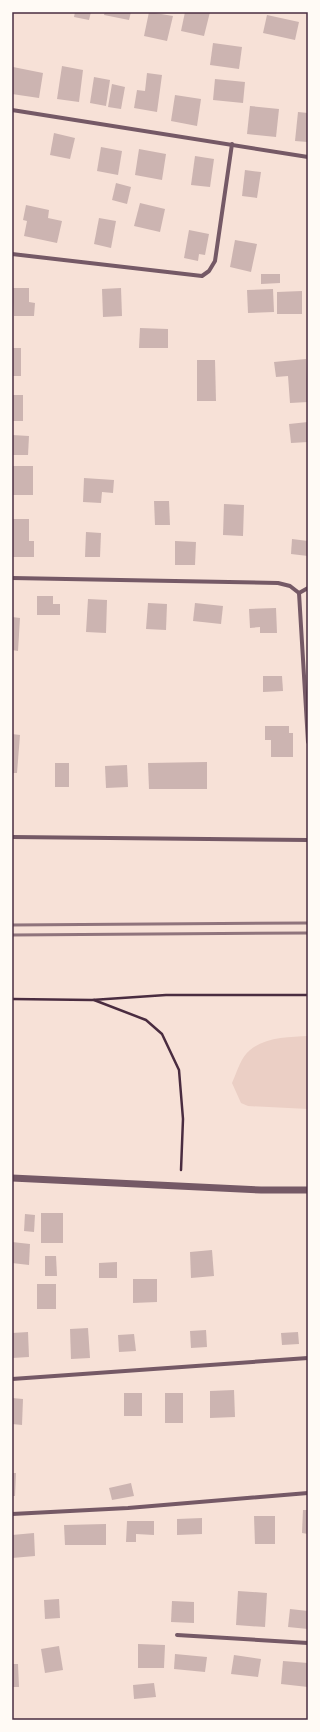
<svg xmlns="http://www.w3.org/2000/svg" width="320" height="1732" font-family="'Golos Text',sans-serif">
<rect width="100%" height="100%" fill="#f7e1d7"/>
<path fill="#ebcfc5" d="M308 1036V1109L248 1106 241 1103 232 1083C237 1072 241 1057 250 1050 265 1037 290 1037 308 1036Z"/>
<g fill="#ccb4b1">
<polygon points="75,12 91,12 89,20 74,17"/>
<polygon points="105,12 131,12 129,20 104,15"/>
<polygon points="149,12 173,16 167,41 144,36"/>
<polygon points="185,12 210,12 204,36 181,31"/>
<polygon points="267,15 299,22 295,40 263,33"/>
<polygon points="213,43 242,47 239,69 210,65"/>
<polygon points="62,66 83,70 79,102 57,99"/>
<polygon points="13,67 43,73 39,98 12,94"/>
<polygon points="147,73 162,75 157,112 134,108 137,90 145,91"/>
<polygon points="94,77 110,80 106,106 90,103"/>
<polygon points="215,79 245,82 243,103 213,100"/>
<polygon points="112,84 125,87 121,109 108,107"/>
<polygon points="175,95 201,99 197,126 171,121"/>
<polygon points="250,106 279,109 276,137 247,134"/>
<polygon points="298,112 308,113 308,142 295,141"/>
<polygon points="54,133 75,138 70,159 50,155"/>
<polygon points="101,147 122,151 118,175 97,171"/>
<polygon points="139,149 166,154 162,180 135,175"/>
<polygon points="195,156 214,159 210,187 191,185"/>
<polygon points="245,170 261,172 257,198 242,196"/>
<polygon points="116,183 131,187 127,204 112,200"/>
<polygon points="140,203 165,209 160,232 134,226"/>
<polygon points="26,205 49,210 48,218 62,221 57,243 24,236 27,221 23,220"/>
<polygon points="99,218 116,221 111,248 94,244"/>
<polygon points="189,230 209,234 205,255 199,254 198,261 184,258"/>
<polygon points="235,240 257,244 251,272 230,267"/>
<polygon points="261,274 280,274 280,283 261,284"/>
<polygon points="12,288 29,288 29,302 35,303 34,316 14,316"/>
<polygon points="121,288 122,316 103,317 102,289"/>
<polygon points="273,289 274,312 248,313 247,290"/>
<polygon points="302,291 302,314 277,314 277,292"/>
<polygon points="140,328 168,329 168,348 139,348"/>
<rect x="12" y="348" width="9" height="28"/>
<polygon points="306,359 308,402 290,403 288,376 276,377 274,362"/>
<polygon points="197,360 215,360 216,401 197,401"/>
<rect x="12" y="395" width="11" height="26"/>
<polygon points="308,422 308,442 291,443 289,424"/>
<polygon points="12,435 29,436 28,455 12,455"/>
<rect x="12" y="466" width="21" height="29"/>
<polygon points="84,478 114,480 113,493 102,492 101,503 83,502"/>
<polygon points="154,501 169,501 170,525 155,525"/>
<polygon points="224,504 244,505 243,536 223,535"/>
<polygon points="12,519 29,519 29,541 34,541 34,557 12,557"/>
<polygon points="86,532 101,533 100,557 85,557"/>
<polygon points="292,539 308,541 308,556 291,554"/>
<polygon points="175,541 196,542 195,565 175,565"/>
<polygon points="37,596 53,596 53,604 60,604 60,615 37,615"/>
<polygon points="88,599 107,600 106,633 86,632"/>
<polygon points="148,603 167,604 166,630 146,629"/>
<polygon points="195,603 223,606 221,624 193,621"/>
<polygon points="276,608 277,633 260,633 260,627 250,628 249,609"/>
<polygon points="12,617 20,618 18,651 12,650"/>
<polygon points="263,676 282,676 283,691 263,692"/>
<polygon points="265,726 289,726 289,733 293,733 293,757 271,757 271,740 265,740"/>
<polygon points="12,734 20,735 17,773 12,773"/>
<polygon points="207,762 207,789 149,789 148,763"/>
<rect x="55" y="763" width="14" height="24"/>
<polygon points="127,765 128,787 106,788 105,766"/>
<rect x="41" y="1213" width="22" height="30"/>
<polygon points="25,1214 35,1215 34,1232 24,1231"/>
<polygon points="12,1242 30,1244 29,1265 12,1263"/>
<polygon points="212,1250 214,1276 191,1278 190,1252"/>
<polygon points="45,1256 56,1256 57,1276 45,1276"/>
<polygon points="117,1262 117,1278 99,1278 99,1263"/>
<polygon points="133,1279 157,1279 157,1302 133,1303"/>
<rect x="37" y="1284" width="19" height="25"/>
<polygon points="88,1328 90,1358 71,1359 70,1329"/>
<polygon points="206,1330 207,1347 191,1348 190,1331"/>
<polygon points="28,1332 29,1357 12,1358 12,1333"/>
<polygon points="298,1332 299,1344 282,1345 281,1333"/>
<polygon points="134,1334 136,1351 119,1352 118,1335"/>
<polygon points="234,1390 235,1417 210,1418 210,1391"/>
<rect x="124" y="1393" width="18" height="23"/>
<rect x="165" y="1393" width="18" height="30"/>
<polygon points="12,1398 23,1399 22,1425 12,1424"/>
<polygon points="12,1473 16,1473 15,1496 12,1496"/>
<polygon points="131,1483 134,1496 112,1500 109,1488"/>
<polygon points="303,1510 308,1510 308,1534 302,1533"/>
<polygon points="254,1516 275,1516 275,1544 255,1544"/>
<polygon points="202,1518 202,1534 177,1535 177,1519"/>
<polygon points="127,1521 154,1521 154,1535 136,1534 136,1542 126,1542"/>
<polygon points="106,1524 106,1545 65,1545 64,1525"/>
<polygon points="34,1533 35,1556 12,1558 12,1535"/>
<polygon points="238,1591 267,1593 265,1627 236,1625"/>
<polygon points="59,1599 60,1618 45,1619 44,1600"/>
<polygon points="172,1601 194,1602 194,1623 171,1622"/>
<polygon points="290,1609 308,1611 308,1629 288,1627"/>
<polygon points="138,1644 165,1645 164,1668 138,1668"/>
<polygon points="59,1646 63,1670 45,1673 41,1649"/>
<polygon points="175,1654 207,1657 205,1672 174,1669"/>
<polygon points="234,1655 261,1659 258,1677 231,1674"/>
<polygon points="283,1661 308,1663 308,1687 281,1684"/>
<polygon points="12,1664 18,1664 19,1687 12,1687"/>
<polygon points="154,1683 156,1697 134,1699 133,1685"/>
</g>
<g fill="none" stroke-linecap="round" stroke-linejoin="round">
<g stroke="#4a2c40" stroke-width="2.5">
<polyline points="12,999 92,1000 166,995 308,995"/>
<polyline points="94,1000 146,1020 162,1034 179,1070 183,1119 181,1170"/>
</g>
<g stroke="#755966" stroke-width="4">
<polyline points="12,110 308,157"/>
<polyline points="12,254 202,276 209,271 215,261 232,144"/>
<polyline points="12,578 278,583 290,586 299,593"/>
<polyline points="299,593 308,742"/>
<polyline points="299,593 308,588"/>
<polyline points="12,837 308,840"/>
<polyline points="12,1379 308,1358"/>
<polyline points="12,1514 128,1508 308,1493"/>
<polyline points="177,1635 308,1643"/>
</g>
<polyline stroke="#755966" stroke-width="7" points="12,1178 261,1190 308,1190"/>
<g stroke="#8f747c" stroke-width="3">
<polyline points="12,925 308,923"/>
<polyline points="12,935 308,933"/>
</g>
</g>
<rect width="320" height="1732" fill="none" stroke="#fffaf5" stroke-width="26"/>
<rect x="13" y="13" width="294" height="1706" fill="none" stroke="#4a2c40" stroke-width="1.5"/>
</svg>
